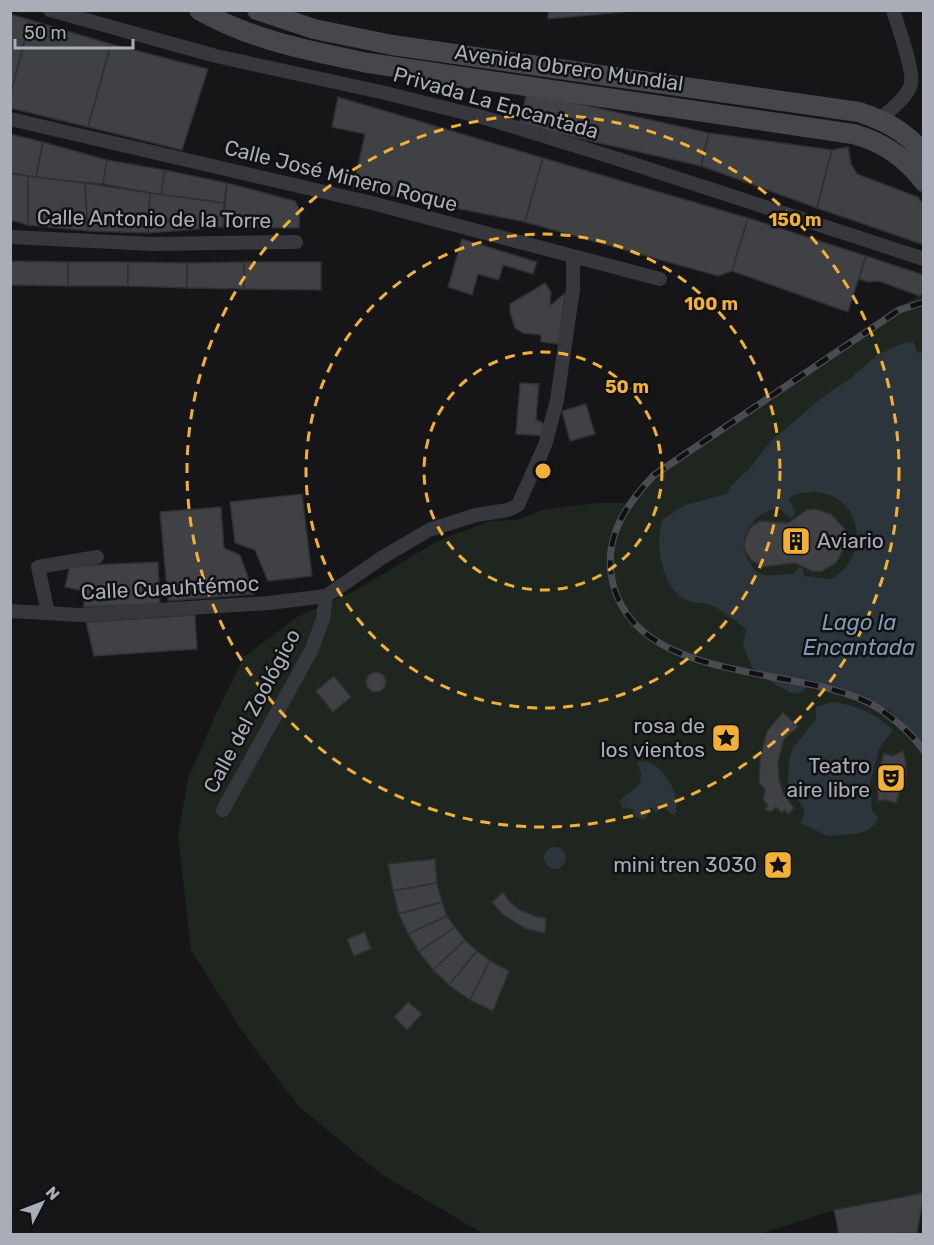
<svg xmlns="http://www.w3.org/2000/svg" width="934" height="1245" font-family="Rubik,sans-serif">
<rect width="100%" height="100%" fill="#161618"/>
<polygon fill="#1e261f" points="923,293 923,1193 834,1210 760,1234 484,1234 381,1174 298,1106 242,1031 191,950 178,835 188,779 214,718 244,657 297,617 353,592 439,540 491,521 517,520 542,510 597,503 628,503 677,455 871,325"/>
<g fill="#2c353c" fill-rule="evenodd">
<path d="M913 342 916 348V352L924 353 923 743 889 709 829 692 813 683 809 684 802 692 793 694 771 682 752 667 743 646 746 629C736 622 720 608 710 605 701 602 692 604 683 598 661 585 655 542 662 520L685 505 727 494 731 486 750 468 771 441 820 399 851 378 877 355 904 343ZM816 492C864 496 871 559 830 579L804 576 803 569 800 567 793 574C785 574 766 577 760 574 755 572 751 565 748 560 735 538 754 512 778 508L790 518H792L796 512 788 498 801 493Z"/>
<path d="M832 702C858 706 873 712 893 730L880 747 870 782 872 811 878 817 876 823 867 831 856 834 828 836 800 823 804 816V808L788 786 789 762 792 749 816 719V707Z"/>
<path d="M637 761C661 759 682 792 675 815H672L663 806 659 808 657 814 651 807 647 809 649 814 644 820 634 816 633 810 625 807 623 809 619 801 640 784 641 773Z"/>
<circle cx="555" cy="858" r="11"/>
</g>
<g fill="#404145" stroke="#303034" stroke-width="1.5">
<polygon points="548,10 645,10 548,19"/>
<polygon points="10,14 30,20 10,97"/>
<polygon points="30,20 111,44 88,127 10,108 10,97"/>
<polygon points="111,44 208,69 182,150 88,127"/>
<polygon points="527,92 709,133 701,166 519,125"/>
<polygon points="338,97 543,158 525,222 353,188 365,134 332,127"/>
<polygon points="709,133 832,150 817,208 701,166"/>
<polygon points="10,134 43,142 36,178 10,173"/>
<polygon points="43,142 107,160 103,184 36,178"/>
<polygon points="848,147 851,164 857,174 918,197 924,206 924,245 817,208 832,150"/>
<polygon points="543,158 748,218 732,271 718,276 525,222"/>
<polygon points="107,160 165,170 161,195 103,184"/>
<polygon points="165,170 227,183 224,203 161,195"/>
<polygon points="10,173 28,176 28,225 10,220"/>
<polygon points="28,176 85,183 88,231 28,225"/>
<polygon points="85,183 150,193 148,233 88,231"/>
<polygon points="227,183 295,201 300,211 299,228 223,227"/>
<polygon points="150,193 224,203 223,227 148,233"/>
<polygon points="748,218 866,256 848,312 732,271"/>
<polygon points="462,239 537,262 533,274 503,265 499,280 478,274 472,295 448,287"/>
<polygon points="866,256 924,275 924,293 919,296 879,281 869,282 859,279"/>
<polygon points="10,261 68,262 68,286 10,285"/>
<rect x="68" y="262" width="60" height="24"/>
<polygon points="128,262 187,263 187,288 128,286"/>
<polygon points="244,262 321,262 321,290 244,289"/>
<polygon points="244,262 244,289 187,288 187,263"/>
<polygon points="545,283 551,292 550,306 565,293 559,344 541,342 541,335 523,333 515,328 510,312 510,304"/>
<polygon points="520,383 539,384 536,419 547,426 547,436 516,434"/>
<polygon points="586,404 595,434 570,441 562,411"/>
<polygon points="302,494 312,576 268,581 255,550 235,543 230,502"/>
<polygon points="221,507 224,548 240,555 254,594 168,601 160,512"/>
<polygon points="815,509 831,514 845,529 847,536 846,545 836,563 821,572 812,571 795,563 763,567 751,560 745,551 744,544 748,531 753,525 760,521 788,523 807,510"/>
<polygon points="158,562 160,604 84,607 83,591 65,587 70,566"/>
<polygon points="195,615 197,649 94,656 86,622"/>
<circle cx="376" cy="682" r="10"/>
<polygon points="334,676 351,697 333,712 316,691"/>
<polygon points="783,712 798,727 784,739 778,762 779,779 783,793 794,808 789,814 784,810 782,813 776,807 772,811 767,811 765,809 768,806 763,799 765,790 759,783 760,758 767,731"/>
<polygon points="903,751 906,762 906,775 896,803 885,800 878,801 877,780 884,753 892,756"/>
<polygon points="435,859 437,883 393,891 388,864"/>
<polygon points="437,883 442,902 399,914 393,891"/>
<polygon points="503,892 511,903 520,910 537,917 546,918 545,933 526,929 502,914 492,902"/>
<polygon points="442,902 447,916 408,934 399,914"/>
<polygon points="447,916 455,927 419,952 408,934"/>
<polygon points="455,927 465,940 433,970 419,952"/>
<polygon points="365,932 371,949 354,956 347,939"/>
<polygon points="465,940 477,951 449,985 433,970"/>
<polygon points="477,951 490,961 470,1000 449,985"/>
<polygon points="490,961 509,971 493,1011 470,1000"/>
<polygon points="408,1002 422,1014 407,1030 394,1017"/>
<polygon points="924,1193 917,1233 839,1234 834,1210"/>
</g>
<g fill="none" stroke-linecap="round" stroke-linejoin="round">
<g stroke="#37383d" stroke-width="14">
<polyline points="50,10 216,56 381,92 482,117 618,159 924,259"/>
<polyline points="10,119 372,203 660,279"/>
<path d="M880 119C891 109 907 98 911 84 914 69 898 27 893 10"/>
<polyline points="10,237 153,244 296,242"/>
<polyline points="10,611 80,615 269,603 326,596"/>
<polyline points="48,613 38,567 97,557"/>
<polyline points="223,810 312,649 323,619 326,596 383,557 429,530 476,515 508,510 518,505 545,445 557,400 573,289 573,257"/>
</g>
<g stroke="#45474d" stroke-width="20">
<path d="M199 10C251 40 310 51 368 63L853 134C883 142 905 157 924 182"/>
<path d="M257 10 314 29 392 45 859 112C885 121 906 131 924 154"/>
</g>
<g stroke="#4a4c52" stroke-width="7">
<path id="rail" d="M924 302 899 310 654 475C625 506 602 539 613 584 638 682 791 666 865 701 885 710 911 732 924 751"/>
</g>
<use href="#rail" stroke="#111113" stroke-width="4.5" stroke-dasharray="14" stroke-linecap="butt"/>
</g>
<g fill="none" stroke="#f2b134" stroke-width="3" stroke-dasharray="10 8">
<circle cx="543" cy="471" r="119"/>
<circle cx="543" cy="471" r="237"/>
<circle cx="543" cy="471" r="356"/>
</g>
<defs>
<g id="building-square" transform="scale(1.5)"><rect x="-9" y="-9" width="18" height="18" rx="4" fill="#f2b134" stroke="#111113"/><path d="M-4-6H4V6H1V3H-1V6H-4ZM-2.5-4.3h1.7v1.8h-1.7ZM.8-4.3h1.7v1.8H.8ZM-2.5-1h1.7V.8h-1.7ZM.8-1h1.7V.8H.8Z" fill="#111"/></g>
<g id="sight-square" transform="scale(1.5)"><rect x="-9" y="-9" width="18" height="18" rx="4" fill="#f2b134" stroke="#111113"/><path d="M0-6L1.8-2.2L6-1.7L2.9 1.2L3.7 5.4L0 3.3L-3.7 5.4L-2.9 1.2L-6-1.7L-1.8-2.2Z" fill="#111"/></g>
<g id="theatre-square" transform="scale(1.5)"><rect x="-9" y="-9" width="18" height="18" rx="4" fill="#f2b134" stroke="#111113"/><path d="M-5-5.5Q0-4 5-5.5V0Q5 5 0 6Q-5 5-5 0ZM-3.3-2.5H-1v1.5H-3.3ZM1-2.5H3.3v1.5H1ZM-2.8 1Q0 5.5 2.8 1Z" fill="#111"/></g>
</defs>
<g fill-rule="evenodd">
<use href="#building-square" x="796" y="541"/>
<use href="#sight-square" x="726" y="738"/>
<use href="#theatre-square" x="891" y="778"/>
<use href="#sight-square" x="778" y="865"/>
</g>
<g text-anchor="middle" stroke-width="5" stroke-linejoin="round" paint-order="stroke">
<g font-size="21" fill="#a8adb8" stroke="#111113">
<text transform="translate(569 68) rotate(8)" y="7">Avenida Obrero Mundial</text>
<text transform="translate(496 103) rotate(16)" y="7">Privada La Encantada</text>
<text transform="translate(341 176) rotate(14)" y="7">Calle José Minero Roque</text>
<text transform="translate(154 219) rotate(1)" y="7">Calle Antonio de la Torre</text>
<text transform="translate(170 588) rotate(-3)" y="7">Calle Cuauhtémoc</text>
<text transform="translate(252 711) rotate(-62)" y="7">Calle del Zoológico</text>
</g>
<g font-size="21" fill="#a8adb8" stroke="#111113" text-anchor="end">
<text x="817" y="548" text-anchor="start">Aviario</text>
<text x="705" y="733">rosa de<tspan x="705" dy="24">los vientos</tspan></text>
<text x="870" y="773">Teatro<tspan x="870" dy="24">aire libre</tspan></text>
<text x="757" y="872">mini tren 3030</text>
</g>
<g font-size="22" font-style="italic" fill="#7f9bb3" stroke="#111113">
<text x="859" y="630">Lago la<tspan x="859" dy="25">Encantada</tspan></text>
</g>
</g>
<circle cx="543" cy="471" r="9" fill="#f2b134" stroke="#111113" stroke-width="3"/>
<g font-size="18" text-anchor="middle" font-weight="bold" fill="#f2b134" stroke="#111113" stroke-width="5" stroke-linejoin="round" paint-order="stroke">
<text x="795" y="226">150 m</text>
<text x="711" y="310">100 m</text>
<text x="627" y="393">50 m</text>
</g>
<rect width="934" height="1245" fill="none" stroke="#a8adb8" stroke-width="24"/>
<g transform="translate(42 1203) rotate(48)" stroke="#111113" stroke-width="4.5" paint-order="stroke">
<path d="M0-4.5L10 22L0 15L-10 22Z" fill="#a8adb8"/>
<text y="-9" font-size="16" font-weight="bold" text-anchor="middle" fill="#a8adb8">N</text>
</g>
<path d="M15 39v9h118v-9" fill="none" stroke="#a8adb8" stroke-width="3"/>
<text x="24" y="39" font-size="18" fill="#a8adb8" stroke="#111113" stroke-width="4.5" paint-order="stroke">50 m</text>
</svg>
